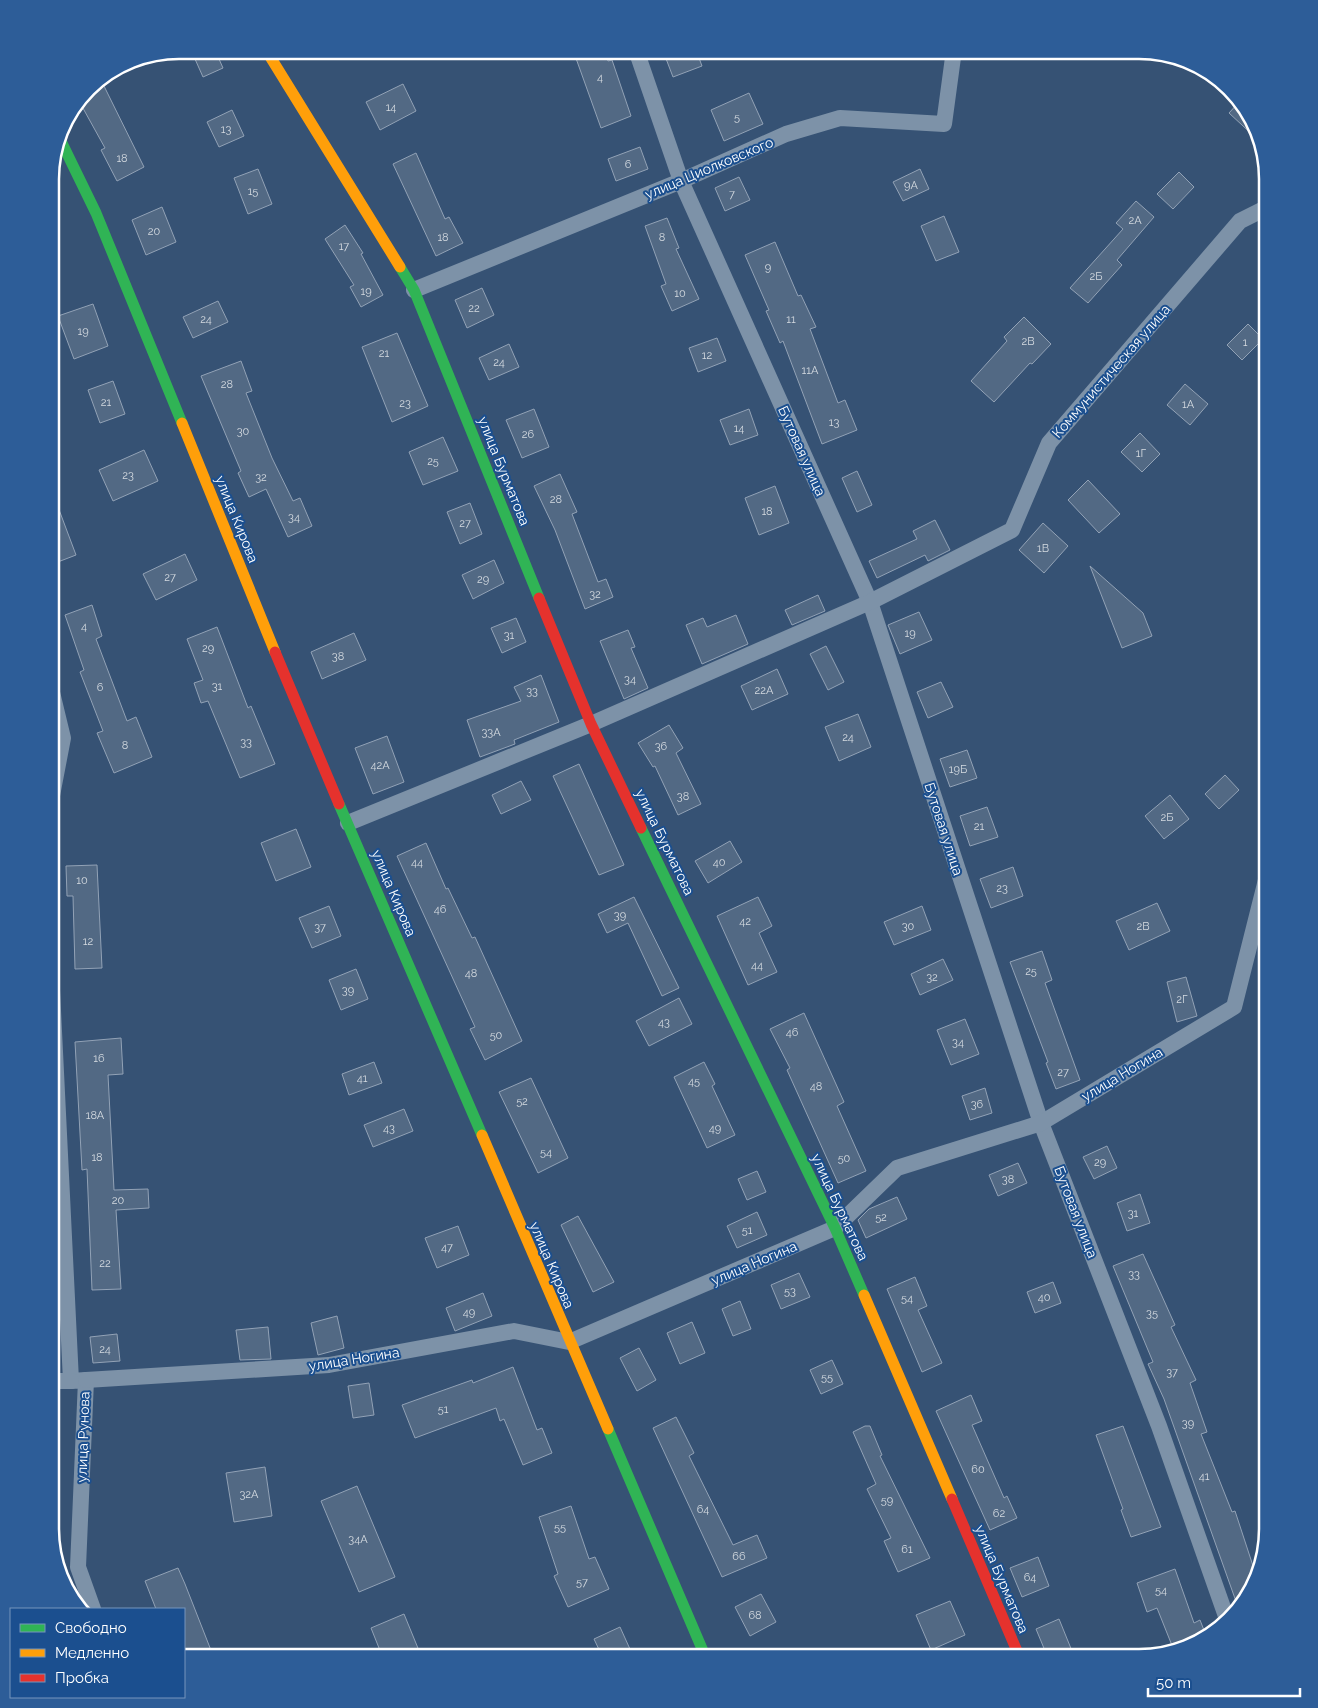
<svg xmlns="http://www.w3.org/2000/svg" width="1318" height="1708" font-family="Raleway,sans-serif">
<rect width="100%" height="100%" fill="#365274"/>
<g fill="#526984" stroke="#92a2b6">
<polygon points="191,50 215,50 223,68 203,77"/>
<polygon points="573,50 604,50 608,61 612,60 631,116 601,128"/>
<polygon points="680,50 696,50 702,66 673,77 665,56"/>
<polygon points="102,82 144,167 117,181 101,150 105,148 79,101 88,90"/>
<polygon points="403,84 416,111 380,130 366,102"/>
<polygon points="749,93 763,124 724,141 711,110"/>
<polygon points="1240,101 1246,107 1256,138 1229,113"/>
<polygon points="232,110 244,136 219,147 207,122"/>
<polygon points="640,147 648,169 616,181 608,159"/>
<polygon points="416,153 445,219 449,217 463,243 436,256 393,164"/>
<polygon points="258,169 272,204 248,214 234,178"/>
<polygon points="920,169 929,189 903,201 893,182"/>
<polygon points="1179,172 1194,187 1173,209 1157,194"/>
<polygon points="739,177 750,200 725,211 715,188"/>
<polygon points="1136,201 1154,217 1117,260 1122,265 1088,303 1070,288 1123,229 1116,223"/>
<polygon points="162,207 176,242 146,255 132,220"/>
<polygon points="944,216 959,252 936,261 921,226"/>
<polygon points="667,218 679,248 676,249 699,299 672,311 661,286 666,284 645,226"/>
<polygon points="345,225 363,253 361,254 383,295 361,307 350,287 354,285 325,239"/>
<polygon points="775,242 798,296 801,295 816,327 810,329 838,403 845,400 857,430 822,444 783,341 780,343 766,311 769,310 745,255"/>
<polygon points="482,288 494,315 467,328 455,300"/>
<polygon points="218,301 228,322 193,338 183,317"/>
<polygon points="93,304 108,346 74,359 58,316"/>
<polygon points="1024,317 1051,344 1032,364 1030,363 994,402 971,381 1007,341 1004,337"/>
<polygon points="1248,324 1263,339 1242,360 1227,345"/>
<polygon points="397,333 428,406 392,422 362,347"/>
<polygon points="717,338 726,361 698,372 689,348"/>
<polygon points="509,344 519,367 489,380 479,358"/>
<polygon points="241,361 252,391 246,393 272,458 293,501 300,498 312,526 288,537 266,489 249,497 238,473 241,471 201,376"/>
<polygon points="113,381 125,414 100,423 88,390"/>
<polygon points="1185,384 1208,404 1190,425 1167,405"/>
<polygon points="534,409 549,447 522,458 506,420"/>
<polygon points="749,409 758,435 730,445 720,420"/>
<polygon points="1140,433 1160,454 1142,472 1121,452"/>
<polygon points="443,437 458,471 423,485 409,452"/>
<polygon points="144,450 158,481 113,501 99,470"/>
<polygon points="857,471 872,505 857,512 842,478"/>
<polygon points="560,474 577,512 572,514 598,582 606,579 613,597 585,609 555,530 534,486"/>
<polygon points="1088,480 1120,514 1099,533 1068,500"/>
<polygon points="775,486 789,523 759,535 745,498"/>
<polygon points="52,491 76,555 50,565 50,492"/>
<polygon points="470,503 482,534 460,544 447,512"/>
<polygon points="935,520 950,550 928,561 925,555 877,578 869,561 917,539 913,531"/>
<polygon points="1043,523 1068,546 1044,573 1019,550"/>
<polygon points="185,554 197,580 156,600 143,574"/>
<polygon points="494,560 504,583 473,599 462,575"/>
<polygon points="1090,566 1143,613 1152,636 1122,648"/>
<polygon points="818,595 825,611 792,625 785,610"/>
<polygon points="92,605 102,636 96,639 127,721 136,717 152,757 114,773 97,733 103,731 80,672 84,670 65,615"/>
<polygon points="919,612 932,640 900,654 888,625"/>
<polygon points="736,615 748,644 702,664 686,625 703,618 707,627"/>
<polygon points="516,618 526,642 502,653 491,628"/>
<polygon points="217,627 248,708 251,706 275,764 240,778 208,701 201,703 194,683 203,680 187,639"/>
<polygon points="628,630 635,647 631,648 648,688 624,699 600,641"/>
<polygon points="354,633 366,660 322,679 311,652"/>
<polygon points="826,646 844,682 828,690 810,654"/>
<polygon points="777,669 788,694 752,710 741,686"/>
<polygon points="541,675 559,722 514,740 515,744 480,757 467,720 521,701 514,687"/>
<polygon points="941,682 953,707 928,718 917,692"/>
<polygon points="858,714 871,747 839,761 825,727"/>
<polygon points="669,725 683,748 676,753 701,804 678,815 655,766 653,767 638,743"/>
<polygon points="387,736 404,782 373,794 355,748"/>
<polygon points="967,750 977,778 950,787 940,759"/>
<polygon points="579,764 624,865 599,875 553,776"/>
<polygon points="1225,775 1239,790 1219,809 1205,794"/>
<polygon points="521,781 531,800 501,814 492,795"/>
<polygon points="1170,795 1189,819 1164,839 1145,816"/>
<polygon points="987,807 998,837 970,846 960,816"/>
<polygon points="296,829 311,867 276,881 261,843"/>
<polygon points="730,841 742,862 708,883 695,861"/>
<polygon points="426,843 446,889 448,888 472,938 475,937 522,1041 485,1060 470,1029 475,1027 397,856"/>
<polygon points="97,865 102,968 75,969 73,896 67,896 66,866"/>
<polygon points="1013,867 1023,896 991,908 980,879"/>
<polygon points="634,897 679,988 662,996 628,923 607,933 598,914"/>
<polygon points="758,897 772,926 759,933 777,972 748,985 717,916"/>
<polygon points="1157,903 1170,931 1129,950 1116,921"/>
<polygon points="329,906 341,936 312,948 299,918"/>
<polygon points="922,906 931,930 894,945 884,922"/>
<polygon points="1042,951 1052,980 1045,983 1080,1080 1056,1089 1046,1063 1048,1062 1010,962"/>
<polygon points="943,959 953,980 920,995 911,974"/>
<polygon points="356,969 368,999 341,1010 329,980"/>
<polygon points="1186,977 1197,1016 1177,1022 1167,982"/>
<polygon points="679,998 692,1024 649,1046 636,1021"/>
<polygon points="804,1013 844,1102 837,1106 866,1171 838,1183 787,1070 790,1068 770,1029"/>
<polygon points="965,1019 979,1054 951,1065 937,1030"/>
<polygon points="121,1038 123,1074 108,1075 114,1190 148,1189 149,1208 116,1210 121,1289 92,1290 87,1169 82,1170 75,1042"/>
<polygon points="374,1062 382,1083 349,1095 342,1074"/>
<polygon points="704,1062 715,1084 712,1086 735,1135 707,1148 674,1077"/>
<polygon points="531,1078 568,1158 538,1173 499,1092"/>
<polygon points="985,1088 992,1113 970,1120 962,1096"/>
<polygon points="404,1109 413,1131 373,1147 364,1125"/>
<polygon points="1107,1146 1117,1168 1094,1179 1083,1157"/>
<polygon points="1018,1163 1027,1183 998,1196 989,1175"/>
<polygon points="757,1171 766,1192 747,1200 738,1179"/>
<polygon points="1140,1194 1150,1223 1127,1231 1117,1203"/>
<polygon points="897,1197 907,1219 866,1238 858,1220 869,1209"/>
<polygon points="757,1212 767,1235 737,1248 727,1226"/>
<polygon points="578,1216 614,1282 593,1292 561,1225"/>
<polygon points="458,1226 469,1255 437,1268 425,1238"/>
<polygon points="1143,1254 1175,1325 1171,1327 1196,1380 1190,1383 1207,1432 1201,1434 1232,1512 1235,1511 1256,1575 1251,1593 1238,1607 1164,1399 1148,1364 1153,1362 1113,1266"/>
<polygon points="799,1273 810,1297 781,1309 771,1285"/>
<polygon points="915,1277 927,1306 918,1310 942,1363 922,1372 887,1289"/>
<polygon points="1053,1282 1061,1303 1035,1313 1027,1292"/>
<polygon points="483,1293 492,1316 455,1331 446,1308"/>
<polygon points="740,1301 751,1329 733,1336 722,1309"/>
<polygon points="337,1316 344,1348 318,1355 311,1323"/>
<polygon points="692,1322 705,1353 680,1364 667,1333"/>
<polygon points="268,1327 271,1359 240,1360 236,1330"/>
<polygon points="117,1334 120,1361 93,1363 90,1337"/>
<polygon points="639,1348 656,1380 637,1391 620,1358"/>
<polygon points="832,1360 843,1384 821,1394 810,1370"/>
<polygon points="513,1367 537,1430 542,1428 552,1453 523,1465 504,1419 500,1421 496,1408 415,1438 402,1405 472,1380 473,1383"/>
<polygon points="369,1383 374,1415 353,1418 348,1386"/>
<polygon points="971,1395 982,1421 972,1425 1004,1498 1007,1496 1017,1518 990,1530 936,1411"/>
<polygon points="676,1417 694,1453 689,1456 733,1545 757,1535 767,1558 722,1577 653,1428"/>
<polygon points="865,1426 870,1426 882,1455 880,1456 930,1558 898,1572 884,1541 891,1538 867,1489 876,1484 853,1432"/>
<polygon points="1123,1426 1161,1527 1131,1537 1121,1510 1123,1509 1096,1435"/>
<polygon points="265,1467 272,1516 234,1522 226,1473"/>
<polygon points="357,1486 395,1577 359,1592 321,1501"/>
<polygon points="571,1506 589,1559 595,1557 609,1589 568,1607 554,1576 558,1574 539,1517"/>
<polygon points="1038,1557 1049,1586 1022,1597 1010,1568"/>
<polygon points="178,1568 185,1584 214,1658 184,1658 184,1609 156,1609 145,1581"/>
<polygon points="1175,1569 1194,1623 1200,1620 1207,1638 1173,1648 1157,1608 1147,1612 1137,1583"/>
<polygon points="761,1594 776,1622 750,1636 735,1607"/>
<polygon points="950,1601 965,1635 931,1650 916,1615"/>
<polygon points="404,1614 422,1658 383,1658 371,1628"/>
<polygon points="1059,1619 1072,1651 1055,1658 1048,1658 1036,1629"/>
<polygon points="620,1627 634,1658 603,1658 594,1639"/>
</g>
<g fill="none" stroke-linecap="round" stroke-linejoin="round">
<g stroke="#7d92a8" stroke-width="16">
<polyline points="636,50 681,181 870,602 1041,1123 1159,1426 1227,1619"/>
<polyline points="414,290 681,181 786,134 840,118 944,124 954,50"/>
<polyline points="50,806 63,738 50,684"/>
<polyline points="348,823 591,724 870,602 1012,530 1049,443 1240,221 1268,207"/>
<polyline points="50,949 71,1381 86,1380 78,1567 93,1609"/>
<polyline points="86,1380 329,1365 514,1331 569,1342 835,1228 897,1168 1041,1123 1234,1007 1268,872"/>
<polyline points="50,1381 71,1381"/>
</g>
<g stroke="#30b455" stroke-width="11">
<polyline points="59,137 96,213 182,423"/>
<polyline points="400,267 414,290 539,598"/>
<polyline points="339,804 482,1135"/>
<polyline points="641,828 835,1228 864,1295"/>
<polyline points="608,1429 706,1658"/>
</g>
<g stroke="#ff9f0a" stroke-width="11">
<polyline points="266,50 400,267"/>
<polyline points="182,423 275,652"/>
<polyline points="482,1135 608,1429"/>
<polyline points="864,1295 952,1499"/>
</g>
<g stroke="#e5322d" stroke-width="11">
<polyline points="539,598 591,724 641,828"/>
<polyline points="275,652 339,804"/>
<polyline points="952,1499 1020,1658"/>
</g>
</g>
<g text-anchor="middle" stroke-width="4" stroke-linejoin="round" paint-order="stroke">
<g font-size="11" fill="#d4dae0">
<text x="600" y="81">4</text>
<text x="391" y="111">14</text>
<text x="737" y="121">5</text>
<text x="226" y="133">13</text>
<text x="122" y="162">18</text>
<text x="628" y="168">6</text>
<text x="911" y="189">9А</text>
<text x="253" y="195">15</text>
<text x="732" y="198">7</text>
<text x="1135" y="224">2А</text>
<text x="154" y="235">20</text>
<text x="443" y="241">18</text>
<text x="662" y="241">8</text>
<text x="344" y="250">17</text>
<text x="768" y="271">9</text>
<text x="1096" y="280">2Б</text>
<text x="366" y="295">19</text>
<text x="680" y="297">10</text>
<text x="474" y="312">22</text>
<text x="206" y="323">24</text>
<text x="791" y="323">11</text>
<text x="83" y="335">19</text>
<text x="1028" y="345">2В</text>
<text x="1245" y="346">1</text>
<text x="384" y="357">21</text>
<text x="707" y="359">12</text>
<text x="499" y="366">24</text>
<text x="810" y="374">11А</text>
<text x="227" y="388">28</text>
<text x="106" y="406">21</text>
<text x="405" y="407">23</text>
<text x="1188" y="408">1А</text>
<text x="834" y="426">13</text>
<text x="739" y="432">14</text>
<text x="243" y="435">30</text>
<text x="528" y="438">26</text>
<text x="1141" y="457">1Г</text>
<text x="433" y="465">25</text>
<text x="128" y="479">23</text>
<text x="261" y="481">32</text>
<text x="556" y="503">28</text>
<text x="767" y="515">18</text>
<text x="294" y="521">34</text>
<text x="465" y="527">27</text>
<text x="1043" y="552">1В</text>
<text x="170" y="581">27</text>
<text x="483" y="583">29</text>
<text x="595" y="598">32</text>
<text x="84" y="630">4</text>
<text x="910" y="637">19</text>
<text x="509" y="639">31</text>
<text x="208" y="652">29</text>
<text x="338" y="660">38</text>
<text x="630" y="683">34</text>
<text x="217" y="690">31</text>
<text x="100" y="691">6</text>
<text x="764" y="694">22А</text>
<text x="532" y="695">33</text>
<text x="491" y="736">33А</text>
<text x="848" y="741">24</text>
<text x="246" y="746">33</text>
<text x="125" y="749">8</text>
<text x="661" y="750">36</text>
<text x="380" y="769">42А</text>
<text x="958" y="773">19Б</text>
<text x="683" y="800">38</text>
<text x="1167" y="821">2Б</text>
<text x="979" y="830">21</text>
<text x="417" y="866">44</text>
<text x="719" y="866">40</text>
<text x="82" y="884">10</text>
<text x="1002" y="892">23</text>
<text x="440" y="913">46</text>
<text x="620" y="919">39</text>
<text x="745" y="925">42</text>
<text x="908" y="930">30</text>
<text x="1143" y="930">2В</text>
<text x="320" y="931">37</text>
<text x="88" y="945">12</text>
<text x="757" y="969">44</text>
<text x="1031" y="975">25</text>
<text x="471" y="977">48</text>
<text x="932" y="981">32</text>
<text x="348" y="994">39</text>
<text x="1182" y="1003">2Г</text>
<text x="664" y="1026">43</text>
<text x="792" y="1036">46</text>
<text x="496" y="1039">50</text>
<text x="958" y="1046">34</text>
<text x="99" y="1062">16</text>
<text x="1063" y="1076">27</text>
<text x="362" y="1082">41</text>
<text x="694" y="1085">45</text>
<text x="816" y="1090">48</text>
<text x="522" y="1105">52</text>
<text x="977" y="1108">36</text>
<text x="95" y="1119">18А</text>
<text x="389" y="1132">43</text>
<text x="715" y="1132">49</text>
<text x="546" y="1156">54</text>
<text x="97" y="1161">18</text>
<text x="844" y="1162">50</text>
<text x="1100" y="1166">29</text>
<text x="1008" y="1183">38</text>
<text x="118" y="1204">20</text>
<text x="1133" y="1217">31</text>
<text x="881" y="1221">52</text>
<text x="747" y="1234">51</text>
<text x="447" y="1251">47</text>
<text x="105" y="1267">22</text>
<text x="1134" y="1278">33</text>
<text x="790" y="1295">53</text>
<text x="1044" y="1301">40</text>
<text x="907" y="1302">54</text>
<text x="469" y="1316">49</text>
<text x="1152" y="1317">35</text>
<text x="105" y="1353">24</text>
<text x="1172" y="1376">37</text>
<text x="827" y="1381">55</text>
<text x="443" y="1413">51</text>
<text x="1188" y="1427">39</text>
<text x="978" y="1473">60</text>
<text x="1204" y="1480">41</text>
<text x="249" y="1498">32А</text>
<text x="887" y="1504">59</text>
<text x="703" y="1513">64</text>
<text x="999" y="1517">62</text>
<text x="560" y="1531">55</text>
<text x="358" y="1543">34А</text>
<text x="907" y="1553">61</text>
<text x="739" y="1560">66</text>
<text x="1030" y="1581">64</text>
<text x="582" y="1586">57</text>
<text x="1161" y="1594">54</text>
<text x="755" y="1619">68</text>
</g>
<g font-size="14" fill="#fff" stroke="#1b4f8f">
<text transform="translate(709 168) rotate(-23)" y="5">улица Циолковского</text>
<text transform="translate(1111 371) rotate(-49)" y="5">Коммунистическая улица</text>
<text transform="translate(802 451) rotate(66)" y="5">Бутовая улица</text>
<text transform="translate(504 471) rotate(68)" y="5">улица Бурматова</text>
<text transform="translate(237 519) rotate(68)" y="5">улица Кирова</text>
<text transform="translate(944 829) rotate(72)" y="5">Бутовая улица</text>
<text transform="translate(665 842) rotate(64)" y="5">улица Бурматова</text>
<text transform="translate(394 893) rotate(67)" y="5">улица Кирова</text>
<text transform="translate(1122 1074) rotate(-31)" y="5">улица Ногина</text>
<text transform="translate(840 1207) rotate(65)" y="5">улица Бурматова</text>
<text transform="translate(1076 1212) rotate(69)" y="5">Бутовая улица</text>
<text transform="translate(754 1263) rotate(-23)" y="5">улица Ногина</text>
<text transform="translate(552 1265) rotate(67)" y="5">улица Кирова</text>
<text transform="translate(354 1359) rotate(-9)" y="5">улица Ногина</text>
<text transform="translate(83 1437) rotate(-88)" y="5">улица Рунова</text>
<text transform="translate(1002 1579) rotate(67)" y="5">улица Бурматова</text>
</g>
</g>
<path d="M0 0H1318V1708H0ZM179 59H1139A120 120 0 0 1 1259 179V1529A120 120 0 0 1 1139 1649H179A120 120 0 0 1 59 1529V179A120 120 0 0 1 179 59Z" fill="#2d5d98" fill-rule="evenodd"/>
<path fill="none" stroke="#fff" stroke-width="2.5" d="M179 59H1139A120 120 0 0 1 1259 179V1529A120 120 0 0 1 1139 1649H179A120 120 0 0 1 59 1529V179A120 120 0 0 1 179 59Z"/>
<rect x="10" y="1608" width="175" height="90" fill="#1b4f8f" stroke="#7695bc"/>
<rect x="20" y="1624" width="25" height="8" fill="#30b455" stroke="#7695bc"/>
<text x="55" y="1633" font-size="15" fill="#ffffff">Свободно</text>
<rect x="20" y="1649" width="25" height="8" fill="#ff9f0a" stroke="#7695bc"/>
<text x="55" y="1658" font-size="15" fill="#ffffff">Медленно</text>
<rect x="20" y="1674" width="25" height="8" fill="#e5322d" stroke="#7695bc"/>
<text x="55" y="1683" font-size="15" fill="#ffffff">Пробка</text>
<path d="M1148 1688v8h152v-8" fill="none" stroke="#ffffff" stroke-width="2.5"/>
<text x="1156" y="1688" font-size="15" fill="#ffffff" stroke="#1b4f8f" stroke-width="4" paint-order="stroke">50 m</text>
</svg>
